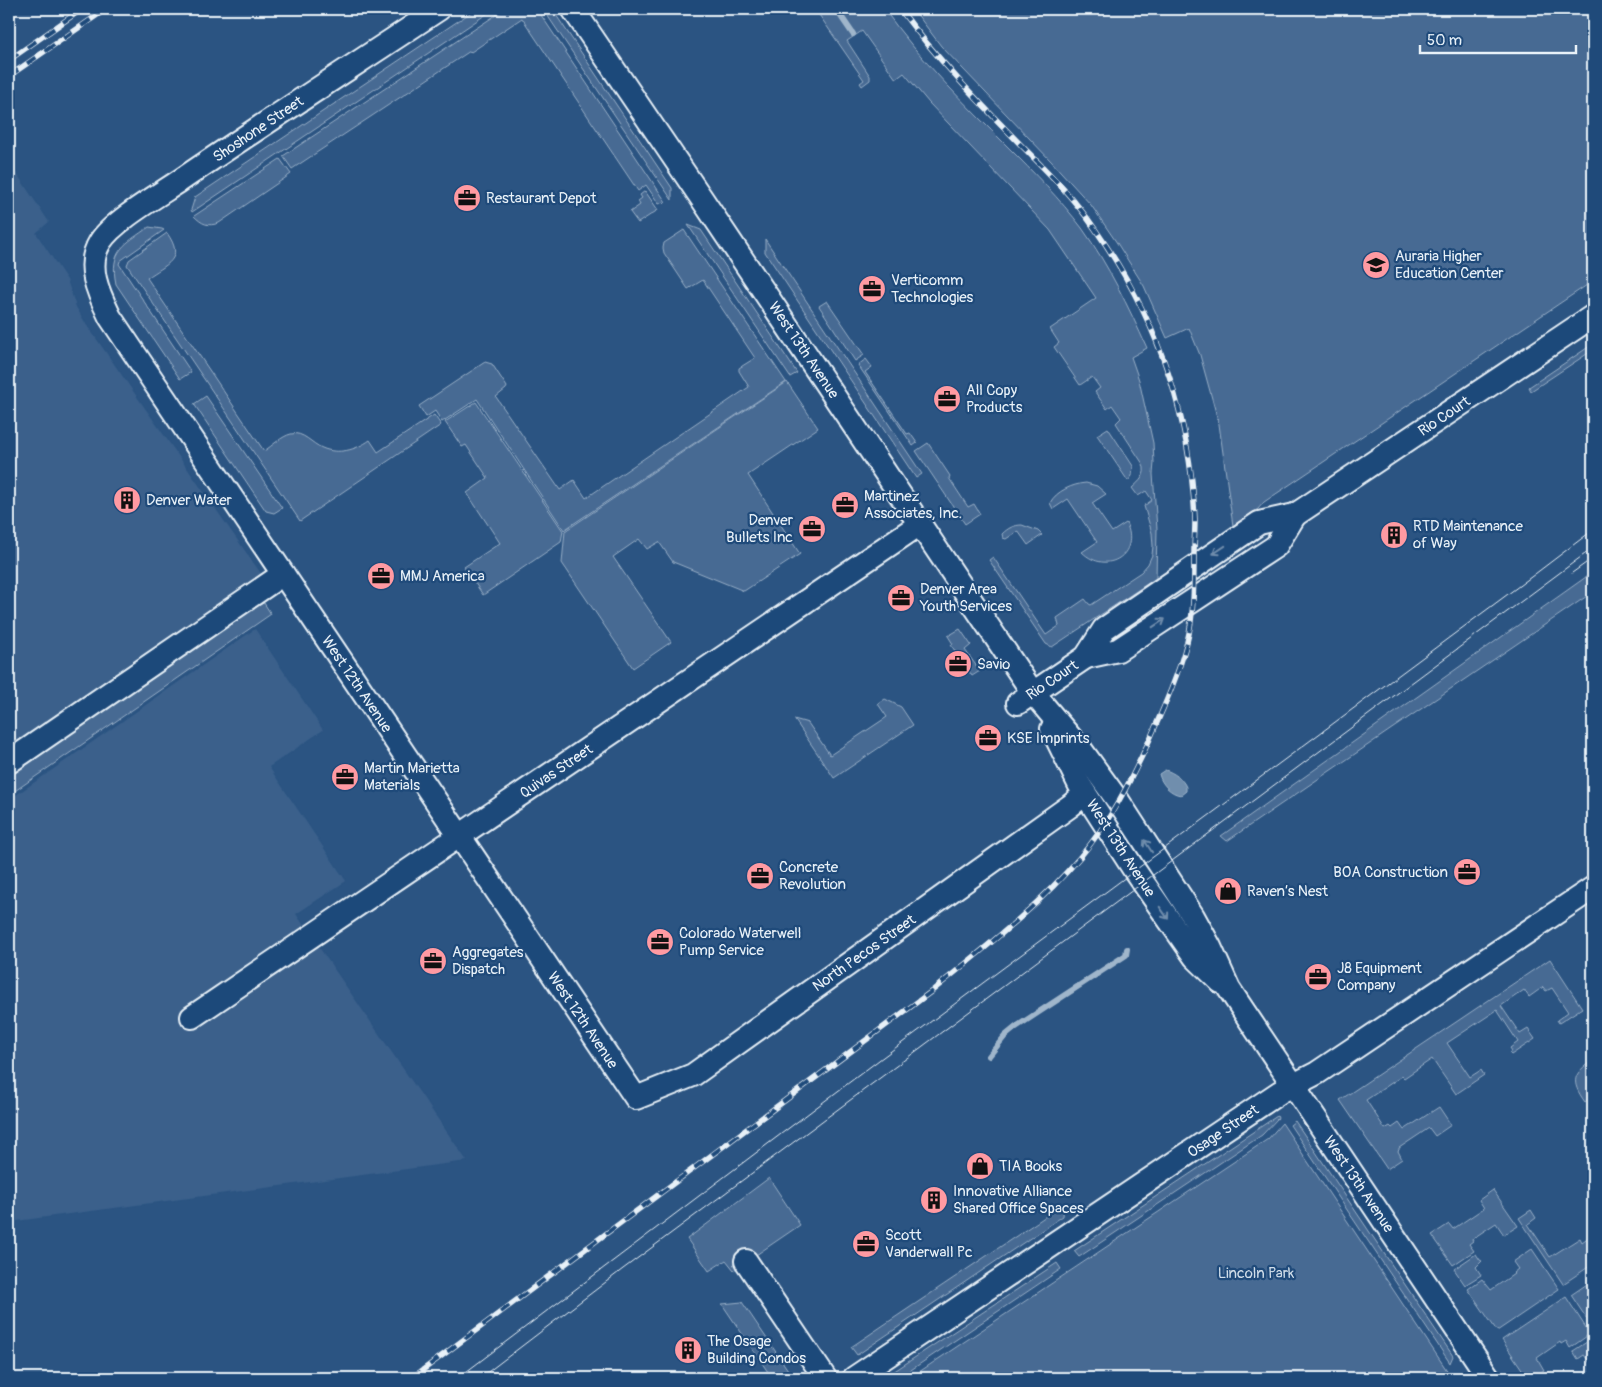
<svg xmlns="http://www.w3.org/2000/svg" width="1602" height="1387" font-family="Pangolin,sans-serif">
<rect width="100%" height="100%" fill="#2b5482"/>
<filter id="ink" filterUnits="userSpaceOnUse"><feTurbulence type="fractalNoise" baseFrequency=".02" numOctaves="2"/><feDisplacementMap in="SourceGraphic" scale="10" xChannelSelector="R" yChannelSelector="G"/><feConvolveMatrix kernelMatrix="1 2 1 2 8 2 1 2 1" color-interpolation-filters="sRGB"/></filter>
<g filter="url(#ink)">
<g fill="#3a608b">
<polygon points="9,162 49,222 36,233 67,280 76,307 86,324 276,595 264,603 271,614 9,795"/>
<polygon points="255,629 323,730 269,767 346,881 296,914 467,1161 9,1222 9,800"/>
</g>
<g fill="#476b93" stroke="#98aec6">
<polygon points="476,9 494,9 192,212 191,210 195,197"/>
<polygon points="505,9 537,9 666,202 664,204 663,202 659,204 646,185 638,191 522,18 471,52 470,51 292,169 283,156"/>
<polygon points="543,9 552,9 672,188 672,200"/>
<path d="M815 9H884C920 60 964 103 1008 147 1034 173 1060 199 1082 228 1109 266 1128 306 1147 348L1131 357 1139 380 1153 443 1154 463 1153 474 1157 529 1156 578 1052 647 1046 644 989 560 993 557 1046 635 1059 626 1057 618 1085 599 1089 604 1091 605 1141 572 1148 564 1152 555 1153 546 1152 533 1144 506 1152 500 1146 491 1138 496 1132 488C1140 481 1147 475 1143 464L1116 423 1121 418 1112 405 1107 409 1095 392 1100 388 1092 377 1080 385 1054 347 1059 343 1050 329 1096 298 1050 230 929 103 904 73 896 79 862 31 847 41 870 76V80L862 86 860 83 864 80Z"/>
<polygon points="913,9 1593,9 1593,281 1264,502 1258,509 1233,526 1219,424 1200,355 1189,328 1167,338 1144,286 1117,243 1091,205 1051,161 941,46"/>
<path d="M280 159 291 174 219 223C208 227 202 224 194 216Z"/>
<polygon points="645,191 658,210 638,223 630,212 640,205 638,201 642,198 640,195"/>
<polygon points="688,225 701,230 797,373 790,377"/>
<path d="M149 227 162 229 164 230 120 261 119 264 191 372 180 379 116 284C109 250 125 244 149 227Z"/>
<polygon points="684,230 786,382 564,530 477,399 442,422 435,411 426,417 419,406 485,362 492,364 507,387 506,389 496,397 560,490 574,480 586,498 749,387 739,371 739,368 755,358 703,280 688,289 664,253 663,248 664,243"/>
<path d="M167 233C186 260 166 264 147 278L264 451C272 446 282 436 291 434 303 431 312 444 322 448 338 455 356 450 370 440L378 452 434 415 441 425 300 521 127 265 129 260Z"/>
<polygon points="765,239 922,474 916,478 765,252"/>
<polygon points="827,301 864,355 855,361 819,306"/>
<polygon points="1593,344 1593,350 1531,391 1529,387"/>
<polygon points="866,359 872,367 865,372 907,434 910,433 917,443 913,446 858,365"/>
<polygon points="787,382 818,428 748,475 800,554 744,591 673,562 659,542 647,549 639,539 613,557 671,642 633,668 562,563 565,531"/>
<polygon points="206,396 282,508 274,513 266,511 194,404"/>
<polygon points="476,402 563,531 561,542 483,595 464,567 500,543 467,493 488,478 466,445 462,447 445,422"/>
<polygon points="1108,428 1133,466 1132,476 1128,481 1097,435"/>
<polygon points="928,443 950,476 949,478 968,507 974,504 980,514 965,524 916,451"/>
<path d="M1086 483 1097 486 1106 494 1092 503 1112 532 1126 523C1141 554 1107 576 1082 552L1097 542 1068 499 1053 509 1050 503C1056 491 1073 484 1086 483Z"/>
<path d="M1022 525 1038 531 1042 535 1028 545 1018 531 1006 539 1003 538 1002 534C1008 528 1014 525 1022 525Z"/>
<polygon points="1593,572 1593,592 1227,841 1221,836"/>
<polygon points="264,603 271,614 9,795 9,777 255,606"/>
<polygon points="960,629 971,645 965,650 980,671 972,676 951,645 953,644 948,636"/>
<polygon points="885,699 901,707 913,725 834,778 794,719 808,723 830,755 887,717 878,704"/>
<polygon points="1550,959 1582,1008 1559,1023 1557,1020 1568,1012 1552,988 1546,991 1543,987 1529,997 1524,990 1501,1006 1520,1034 1528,1029 1535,1039 1511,1055 1509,1053 1512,1051 1510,1048 1518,1042 1497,1010 1447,1043 1470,1077 1481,1070 1484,1075 1456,1094 1432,1059 1404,1078 1402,1076 1366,1100 1385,1129 1390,1126 1392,1128 1399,1123 1404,1130 1439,1107 1451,1125 1435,1136 1429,1128 1399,1148 1399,1150 1398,1151 1402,1159 1387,1169 1340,1100"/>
<path d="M1593 1060V1078L1589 1081 1593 1088V1096L1585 1102C1570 1081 1573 1074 1593 1060Z"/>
<polygon points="1277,1116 1278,1118 1262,1135 1079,1257 1074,1251"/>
<polygon points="1295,1121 1453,1356 1450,1363 1290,1125"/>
<polygon points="1282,1123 1452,1378 910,1378 1268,1139"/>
<polygon points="769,1178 800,1225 734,1270 726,1260 709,1271 687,1239"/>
<polygon points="1493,1190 1518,1226 1504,1235 1496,1223 1472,1239 1473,1241 1469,1244 1474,1251 1453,1265 1432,1235 1449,1224 1453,1229 1484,1208 1479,1200"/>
<polygon points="1064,1204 1063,1216 857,1355 851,1347"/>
<polygon points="1531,1210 1536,1218 1528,1224 1550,1257 1580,1238 1582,1242 1593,1234 1593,1264 1563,1284 1519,1218"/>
<polygon points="1532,1249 1559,1289 1497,1331 1468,1289 1482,1279 1491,1290 1514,1274 1513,1273 1518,1269 1513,1262"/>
<polygon points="1476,1254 1480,1260 1482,1261 1476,1267 1481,1275 1465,1285 1454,1269"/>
<polygon points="1057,1263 1061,1269 899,1378 884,1378"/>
<polygon points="1593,1280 1593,1328 1571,1295"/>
<polygon points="1566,1297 1590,1334 1570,1348 1566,1341 1561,1344 1560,1342 1537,1358 1544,1370 1532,1378 1528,1378 1502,1340"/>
<polygon points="742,1302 788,1370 786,1378 772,1378 722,1304"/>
<polygon points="1593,1338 1593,1361 1590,1363 1584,1355 1578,1359 1573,1351"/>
</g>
<path fill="#708ead" stroke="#a0b6cb" d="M1165 770C1173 772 1183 779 1186 787V791L1181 795C1171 794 1161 784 1159 774Z"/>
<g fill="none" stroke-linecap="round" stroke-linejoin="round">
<g stroke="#a0b6cb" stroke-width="6">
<polyline points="836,9 853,34"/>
<polyline points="989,1056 1005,1036 1016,1027 1126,955 1127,949"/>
</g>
<g stroke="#e8f1f8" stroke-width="26">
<g id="minor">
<path d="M439 9C353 66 266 122 181 180 159 195 113 221 100 242 85 266 99 294 110 317L636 1098 693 1075 1070 806 1085 794"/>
<polyline points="573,9 702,199 1033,693 1082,751 1119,802 1193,916 1210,947 1229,989 1489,1378"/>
<polyline points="1086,657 1118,650 1276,546 1295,515"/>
<polyline points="1018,703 1086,657 1104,629 1259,523 1295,515 1593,316"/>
<polyline points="1052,729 1079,784 1135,871 1195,957 1221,982"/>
<polyline points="9,762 283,574"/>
<polyline points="192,1017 920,524"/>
<polyline points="746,1261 825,1378"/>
<polyline points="854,1378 1280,1092 1317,1073 1593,888"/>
</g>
</g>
<use href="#minor" stroke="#1f4a7a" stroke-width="22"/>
<g stroke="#e8f1f8" stroke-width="1">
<polyline points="1572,573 1593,558"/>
<polyline points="458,1378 879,1060 1531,577 1593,530"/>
<polyline points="480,1378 623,1269 1593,548"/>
</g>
<g stroke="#e8f1f8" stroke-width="5.5">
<g id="rail">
<polyline points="9,60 82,9"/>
<polyline points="9,76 106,9"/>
<path d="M412 1378 932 991C983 949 1037 908 1080 857 1110 822 1130 782 1149 741 1163 709 1178 676 1187 642 1194 616 1194 582 1194 554 1194 543 1195 531 1195 519 1190 412 1156 316 1095 229 1074 198 1047 171 1021 145 978 101 936 58 900 9"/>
</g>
</g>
<use href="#rail" stroke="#1f4a7a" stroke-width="4" stroke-dasharray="11" stroke-linecap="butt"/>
</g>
<defs><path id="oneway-shaft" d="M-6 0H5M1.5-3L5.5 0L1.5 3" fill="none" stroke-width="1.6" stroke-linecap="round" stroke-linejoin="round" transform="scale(1.25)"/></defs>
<g stroke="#6f8dac">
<use href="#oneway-shaft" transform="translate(1219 550) rotate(146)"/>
<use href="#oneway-shaft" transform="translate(1159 623) rotate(-33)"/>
<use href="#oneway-shaft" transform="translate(1148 846) rotate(-123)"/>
<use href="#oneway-shaft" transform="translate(1164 913) rotate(55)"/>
</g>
</g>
<defs>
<g id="office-disc" transform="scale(1.4375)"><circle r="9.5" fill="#ff9aa2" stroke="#1f4a7a"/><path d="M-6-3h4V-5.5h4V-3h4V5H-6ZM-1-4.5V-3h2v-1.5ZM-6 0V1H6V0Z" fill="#111"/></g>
<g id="university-disc" transform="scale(1.4375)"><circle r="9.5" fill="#ff9aa2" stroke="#1f4a7a"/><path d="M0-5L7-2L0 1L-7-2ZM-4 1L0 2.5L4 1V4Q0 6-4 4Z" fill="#111"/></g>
<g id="building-disc" transform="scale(1.4375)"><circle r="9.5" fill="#ff9aa2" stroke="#1f4a7a"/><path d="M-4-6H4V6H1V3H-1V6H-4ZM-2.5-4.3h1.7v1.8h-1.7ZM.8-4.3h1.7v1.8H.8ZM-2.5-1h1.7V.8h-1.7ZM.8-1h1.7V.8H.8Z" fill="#111"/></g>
<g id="shop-disc" transform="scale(1.4375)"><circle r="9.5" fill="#ff9aa2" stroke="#1f4a7a"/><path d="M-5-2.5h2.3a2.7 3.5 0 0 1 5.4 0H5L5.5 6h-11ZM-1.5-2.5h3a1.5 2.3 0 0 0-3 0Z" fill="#111"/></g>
</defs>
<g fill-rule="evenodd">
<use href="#office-disc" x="467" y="198"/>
<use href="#university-disc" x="1376" y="265"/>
<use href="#office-disc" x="872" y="289"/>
<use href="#office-disc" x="947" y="399"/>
<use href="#building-disc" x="127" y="500"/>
<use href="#office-disc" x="845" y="505"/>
<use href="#office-disc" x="812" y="529"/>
<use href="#building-disc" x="1394" y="535"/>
<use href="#office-disc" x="381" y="576"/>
<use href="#office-disc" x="901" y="598"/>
<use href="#office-disc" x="958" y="664"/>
<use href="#office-disc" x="988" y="738"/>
<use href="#office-disc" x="345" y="777"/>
<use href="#office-disc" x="1467" y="872"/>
<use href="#office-disc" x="760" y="876"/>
<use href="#shop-disc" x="1228" y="891"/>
<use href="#office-disc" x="660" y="942"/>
<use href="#office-disc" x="433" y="961"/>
<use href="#office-disc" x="1318" y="977"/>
<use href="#shop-disc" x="980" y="1166"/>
<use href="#building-disc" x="934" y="1200"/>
<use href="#office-disc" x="866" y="1244"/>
<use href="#building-disc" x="688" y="1350"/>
</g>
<g text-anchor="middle" stroke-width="4.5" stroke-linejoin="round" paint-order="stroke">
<g font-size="15" fill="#e8f1f8" stroke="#1f4a7a">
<text transform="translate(258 129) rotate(-34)" y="5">Shoshone Street</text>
<text transform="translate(804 350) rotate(56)" y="5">West 13th Avenue</text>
<text transform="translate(1444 416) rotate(-34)" y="5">Rio Court</text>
<text transform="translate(1052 680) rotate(-34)" y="5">Rio Court</text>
<text transform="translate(357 684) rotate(56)" y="5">West 12th Avenue</text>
<text transform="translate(556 771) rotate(-34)" y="5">Quivas Street</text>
<text transform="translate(1121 848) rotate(57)" y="5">West 13th Avenue</text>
<text transform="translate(864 953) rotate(-35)" y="5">North Pecos Street</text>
<text transform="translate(583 1020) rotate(56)" y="5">West 12th Avenue</text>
<text transform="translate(1223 1131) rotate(-34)" y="5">Osage Street</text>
<text transform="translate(1359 1184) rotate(56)" y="5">West 13th Avenue</text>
</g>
<g font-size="15" fill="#e8f1f8" stroke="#1f4a7a" text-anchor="start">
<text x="486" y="203">Restaurant Depot</text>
<text x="1395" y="261">Auraria Higher<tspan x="1395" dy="17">Education Center</tspan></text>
<text x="891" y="285">Verticomm<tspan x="891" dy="17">Technologies</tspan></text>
<text x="966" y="395">All Copy<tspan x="966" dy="17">Products</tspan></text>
<text x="864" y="501">Martinez<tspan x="864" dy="17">Associates, Inc.</tspan></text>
<text x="146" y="505">Denver Water</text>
<text x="793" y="525" text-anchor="end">Denver<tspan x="793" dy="17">Bullets Inc</tspan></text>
<text x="1413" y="531">RTD Maintenance<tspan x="1413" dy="17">of Way</tspan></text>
<text x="400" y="581">MMJ America</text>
<text x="920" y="594">Denver Area<tspan x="920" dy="17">Youth Services</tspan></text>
<text x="977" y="669">Savio</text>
<text x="1007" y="743">KSE Imprints</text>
<text x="364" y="773">Martin Marietta<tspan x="364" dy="17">Materials</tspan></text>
<text x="779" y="872">Concrete<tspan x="779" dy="17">Revolution</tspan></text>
<text x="1448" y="877" text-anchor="end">BOA Construction</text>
<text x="1247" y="896">Raven’s Nest</text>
<text x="679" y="938">Colorado Waterwell<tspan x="679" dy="17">Pump Service</tspan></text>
<text x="452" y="957">Aggregates<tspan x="452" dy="17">Dispatch</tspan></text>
<text x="1337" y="973">J8 Equipment<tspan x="1337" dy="17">Company</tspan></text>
<text x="999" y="1171">TIA Books</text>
<text x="953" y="1196">Innovative Alliance<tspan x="953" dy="17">Shared Office Spaces</tspan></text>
<text x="885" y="1240">Scott<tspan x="885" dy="17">Vanderwall Pc</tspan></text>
<text x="707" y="1346">The Osage<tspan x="707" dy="17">Building Condos</tspan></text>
</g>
<g font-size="15" fill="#d0dde9" stroke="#1f4a7a">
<text x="1256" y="1278">Lincoln Park</text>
</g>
</g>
<rect width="1602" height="1387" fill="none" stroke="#1f4a7a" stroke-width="30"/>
<rect x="15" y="15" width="1572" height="1357" fill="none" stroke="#e8f1f8" stroke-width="2" filter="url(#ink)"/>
<path d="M1420 45v8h156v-8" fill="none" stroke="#e8f1f8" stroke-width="2.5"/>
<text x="1427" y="45" font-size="15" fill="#e8f1f8" stroke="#1f4a7a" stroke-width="4" paint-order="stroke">50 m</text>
</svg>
